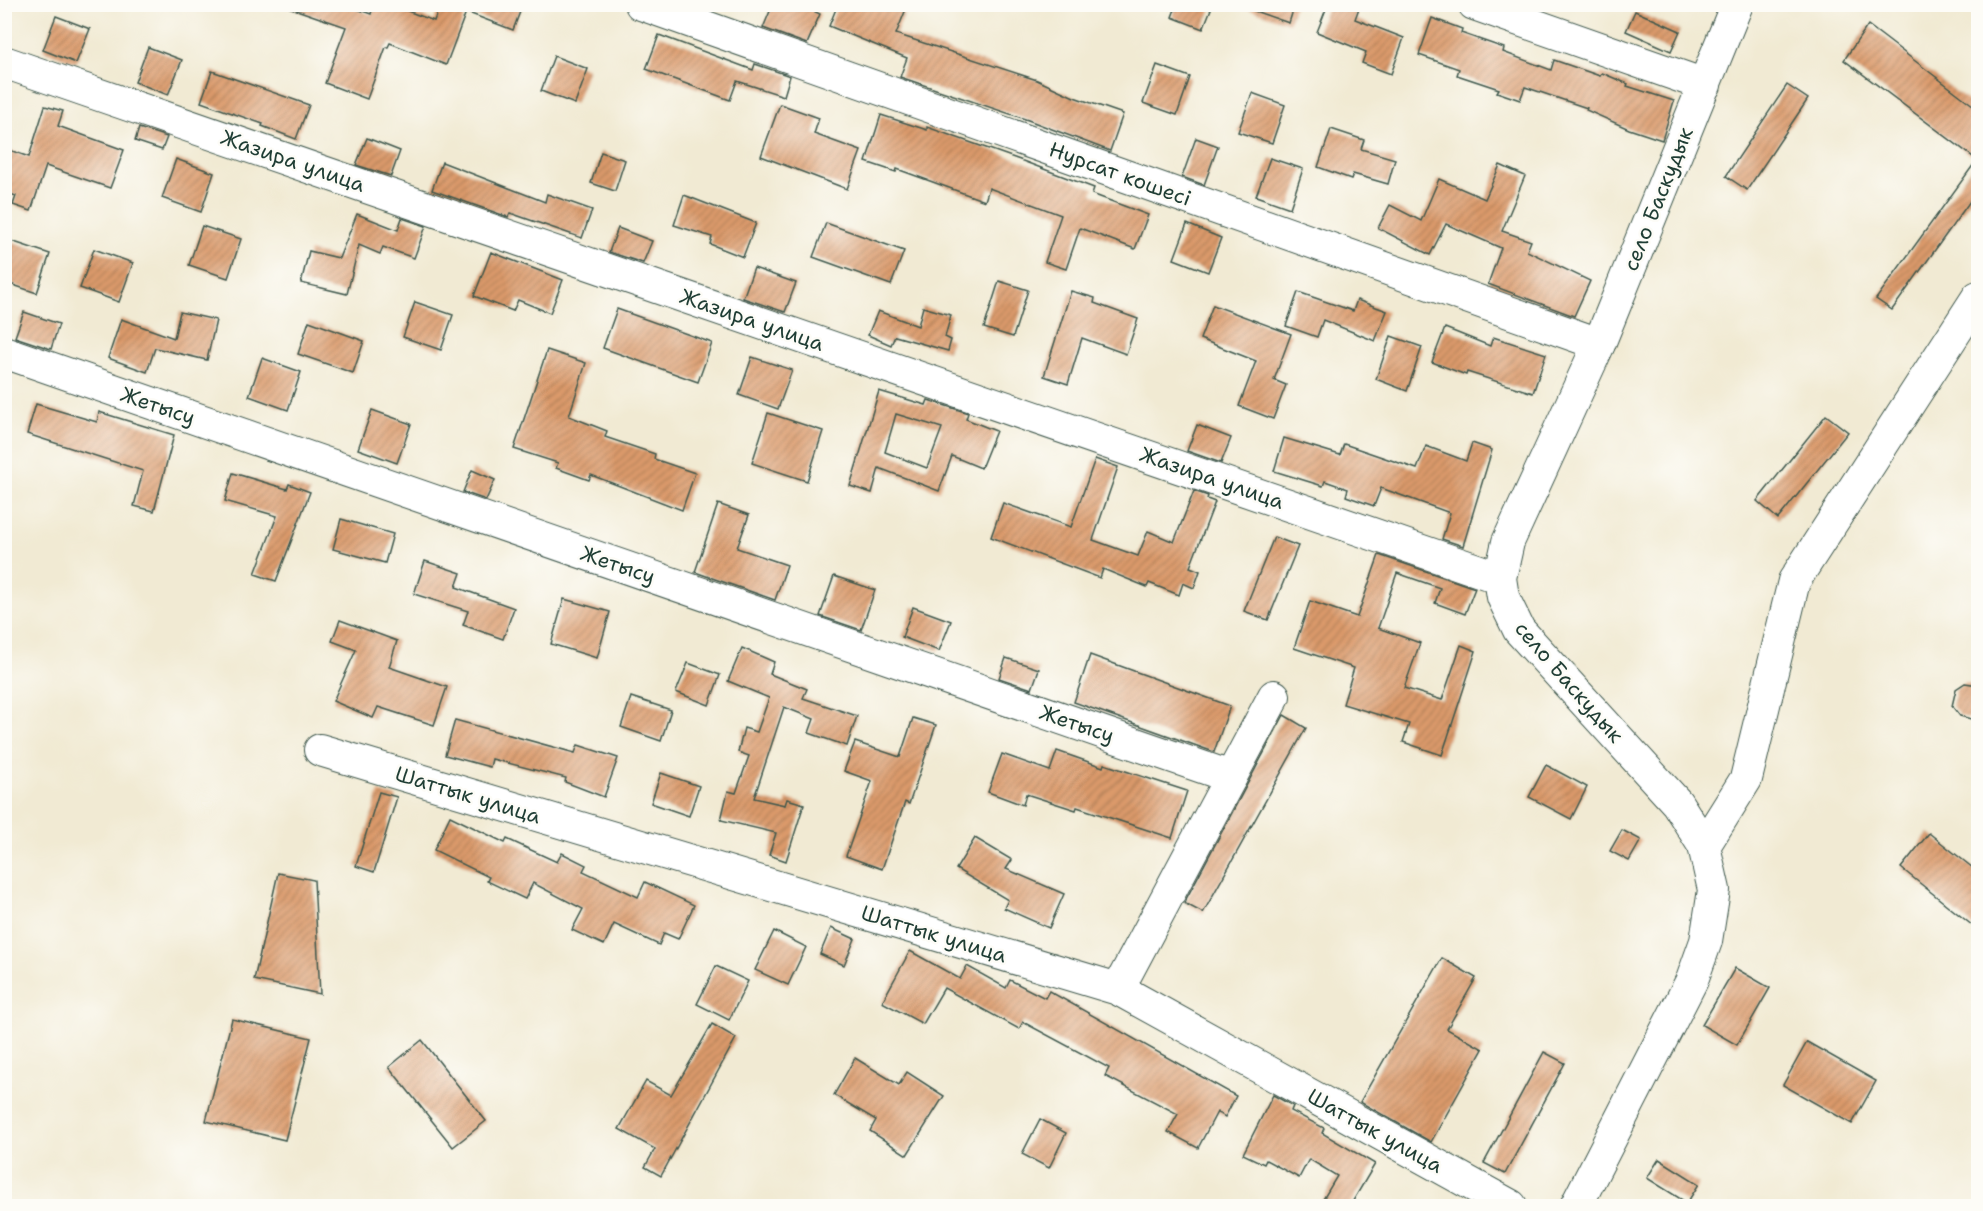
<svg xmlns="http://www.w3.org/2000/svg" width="1983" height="1211" font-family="'Shantell Sans',sans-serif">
<defs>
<pattern id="building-hatch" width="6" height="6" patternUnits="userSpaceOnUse" patternTransform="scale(1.5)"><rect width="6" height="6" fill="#db9a6a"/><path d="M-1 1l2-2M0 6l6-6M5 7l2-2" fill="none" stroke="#b17f58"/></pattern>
</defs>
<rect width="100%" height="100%" fill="#fdfcf7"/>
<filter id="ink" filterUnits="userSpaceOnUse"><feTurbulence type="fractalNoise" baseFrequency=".0167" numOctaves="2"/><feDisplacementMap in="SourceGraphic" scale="12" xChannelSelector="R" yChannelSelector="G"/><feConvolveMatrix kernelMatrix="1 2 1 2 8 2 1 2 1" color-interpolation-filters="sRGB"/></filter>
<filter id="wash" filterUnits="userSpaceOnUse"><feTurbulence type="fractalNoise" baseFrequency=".008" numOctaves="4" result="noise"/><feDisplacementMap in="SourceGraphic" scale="24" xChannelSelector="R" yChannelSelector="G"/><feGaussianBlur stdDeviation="1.35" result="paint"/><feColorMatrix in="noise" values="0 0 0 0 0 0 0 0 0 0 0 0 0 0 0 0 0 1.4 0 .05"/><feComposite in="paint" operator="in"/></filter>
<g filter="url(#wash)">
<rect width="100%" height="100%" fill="#f1ead3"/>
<g id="blocks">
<g fill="url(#building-hatch)" fill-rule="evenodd">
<polygon points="289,4 343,4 371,14 374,4 403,4 402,9 434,21 440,4 523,4 513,30 466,12 446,65 390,43 388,47 386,47 367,99 325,83 346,27 288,7"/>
<polygon points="773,4 799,4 820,14 807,44 763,28"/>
<polygon points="838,4 908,4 896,34 1037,80 1074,97 1123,114 1110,151 1028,120 900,77 907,58 829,26"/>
<polygon points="1177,4 1213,4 1203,29 1172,17"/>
<polygon points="1244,4 1295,4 1289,23 1243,7"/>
<polygon points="1328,4 1350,4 1359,8 1355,19 1404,38 1391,74 1362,63 1366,52 1317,32"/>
<polygon points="1635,11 1680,31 1671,51 1626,31"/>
<polygon points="56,16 90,29 76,63 43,50"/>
<polygon points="1432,18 1462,29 1461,33 1504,48 1503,52 1551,70 1554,60 1600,76 1602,73 1628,84 1627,86 1674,101 1662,140 1629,129 1586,110 1587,108 1525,87 1520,100 1497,92 1499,89 1457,75 1459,69 1419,55"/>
<polygon points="1868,25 1978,109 1978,190 1892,310 1876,299 1977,160 1844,60"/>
<polygon points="659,35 753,70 755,64 790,76 784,96 737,81 730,100 646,69"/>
<polygon points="148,47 182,60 168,95 135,82"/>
<polygon points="554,56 588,69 575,104 541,91"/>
<polygon points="1157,65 1190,77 1177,115 1143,103"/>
<polygon points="212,71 309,105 296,139 262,126 263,124 201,102"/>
<polygon points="1787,85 1808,99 1747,190 1726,176"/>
<polygon points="1252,93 1285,105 1272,143 1238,132"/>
<polygon points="780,104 819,118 814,134 861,151 847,189 761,156"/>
<polygon points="45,106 63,111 58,126 124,150 110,188 46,166 31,211 13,205 16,196 4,192 4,148 29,157"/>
<polygon points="881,115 927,130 927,127 1020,160 1094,188 1092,194 1148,215 1135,249 1080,228 1066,269 1045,262 1061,215 989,188 985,201 897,169 896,172 866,162"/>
<polygon points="139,128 167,137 162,150 135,141"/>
<polygon points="1331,129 1364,140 1361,149 1395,159 1388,184 1353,174 1351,179 1318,167"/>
<polygon points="367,138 400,151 391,176 356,165"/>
<polygon points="1196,138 1218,146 1204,185 1182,177"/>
<polygon points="601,152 625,160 615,191 591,183"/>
<polygon points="1270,158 1303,169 1290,208 1256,196"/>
<polygon points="176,159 214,173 201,212 162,198"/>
<polygon points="442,162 545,202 547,194 592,210 582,238 510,213 508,217 432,190"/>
<polygon points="1500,165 1525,176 1502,231 1531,241 1527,251 1590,281 1574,316 1488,284 1501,248 1446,224 1430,255 1378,228 1390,205 1421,221 1439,179 1485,199"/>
<polygon points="684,195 756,223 743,257 710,244 712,237 674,225"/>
<polygon points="357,214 398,230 402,218 426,226 414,258 383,247 380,254 359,245 347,294 301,283 309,251 339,258"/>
<polygon points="826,223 904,251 891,285 813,257"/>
<polygon points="1187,224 1221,238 1208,272 1174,259"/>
<polygon points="202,226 241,239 228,278 189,265"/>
<polygon points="618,228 652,241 643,263 609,252"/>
<polygon points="11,241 50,254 37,293 4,282 4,259"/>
<polygon points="94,249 133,263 119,302 80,288"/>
<polygon points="491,252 563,280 550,313 518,300 513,311 474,296"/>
<polygon points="754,268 796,283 785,312 743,298"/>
<polygon points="999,281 1028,290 1013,337 984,328"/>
<polygon points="1071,291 1095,298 1094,303 1138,319 1126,354 1082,338 1068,384 1044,376"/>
<polygon points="1298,292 1353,311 1357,300 1387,311 1375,341 1323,320 1317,337 1286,326"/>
<polygon points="415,302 453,315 441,350 403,337"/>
<polygon points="1213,305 1291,334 1274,380 1286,385 1273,419 1239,406 1256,361 1200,339"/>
<polygon points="923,307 951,315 945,337 951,340 948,351 895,336 891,345 868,335 878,311 918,326"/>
<polygon points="617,309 712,343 698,382 603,348"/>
<polygon points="24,312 59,324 51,349 15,337"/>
<polygon points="180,312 216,320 207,360 155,348 147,372 108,358 121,319 174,338"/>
<polygon points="309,321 364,341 353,373 298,354"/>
<polygon points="1445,328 1490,346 1493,337 1546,354 1533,393 1467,372 1466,375 1432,362"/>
<polygon points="1391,336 1422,347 1407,391 1376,379"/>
<polygon points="547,350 586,363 569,416 607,431 605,437 655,454 654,459 695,473 682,510 591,475 589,480 556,468 558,463 514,449"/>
<polygon points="752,357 792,370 778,409 739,395"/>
<polygon points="262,358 301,372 288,410 249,396"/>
<path d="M879 391 926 405 928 400 968 413 966 419 996 431 981 468 952 456 939 491 879 468 872 493 850 486ZM896 414 942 428 927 468 885 452Z"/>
<polygon points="36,404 97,422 99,412 174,435 154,511 134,506 143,471 27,434"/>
<polygon points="372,410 411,424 397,463 358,449"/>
<polygon points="768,413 823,431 807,481 752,463"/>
<polygon points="1826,415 1848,432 1778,519 1757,501"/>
<polygon points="1197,425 1231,438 1221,463 1187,451"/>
<polygon points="1284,438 1340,455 1344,444 1417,469 1426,446 1466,461 1472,443 1492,450 1463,546 1442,539 1450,513 1381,488 1374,506 1346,496 1348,489 1325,481 1323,486 1274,471"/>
<polygon points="1095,459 1118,467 1093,540 1138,556 1148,531 1174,542 1194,491 1208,496 1207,499 1215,502 1190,567 1200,571 1194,588 1183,583 1179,595 1149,583 1147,587 1103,569 1100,578 991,537 1003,503 1071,527"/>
<polygon points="472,470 495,480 486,500 463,492"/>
<polygon points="233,473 287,489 289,484 310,492 276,581 255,574 277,516 225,501"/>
<polygon points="718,504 749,515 737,548 787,565 775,600 695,572"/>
<polygon points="341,519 393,534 385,563 333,549"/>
<polygon points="1274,537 1298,546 1268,620 1244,611"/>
<polygon points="1379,555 1475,588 1465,614 1435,603 1440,588 1397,573 1378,628 1420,643 1404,688 1442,700 1461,645 1476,651 1442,755 1403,742 1409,724 1343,704 1354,668 1294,648 1310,601 1357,617"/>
<polygon points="425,561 461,573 456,587 514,608 503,639 463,625 468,611 414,594"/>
<polygon points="834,576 875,590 861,630 820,616"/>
<polygon points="564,599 610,612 597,658 551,644"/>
<polygon points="913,607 951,621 939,651 902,637"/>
<polygon points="340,620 397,641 389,667 447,687 434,725 378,707 373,718 333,701 356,650 332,641"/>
<polygon points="742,648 774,662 770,674 807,689 803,698 857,716 847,746 809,733 814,719 784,707 754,798 785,805 787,799 804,804 786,861 769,855 776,833 721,820 728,791 736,793 749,756 738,752 744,728 757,732 769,698 728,681"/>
<polygon points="1090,655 1230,706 1214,752 1074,702"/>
<polygon points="1006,658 1039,669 1032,689 999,678"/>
<polygon points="688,663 720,675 709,705 676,692"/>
<polygon points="1965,683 1978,685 1978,717 1971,719 1960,716 1952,706 1956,689"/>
<polygon points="631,697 671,710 661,741 621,727"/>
<polygon points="1284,715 1306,728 1203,913 1184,903"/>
<polygon points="913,718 936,725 909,804 905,802 882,869 846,856 872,781 844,771 855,742 900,757"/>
<polygon points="455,720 575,753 578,745 618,758 604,797 565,782 566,778 492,759 490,767 445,755"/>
<polygon points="1057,751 1103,767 1104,764 1187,791 1172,838 1077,807 1076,810 1026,794 1023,805 988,792 1002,754 1050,771"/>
<polygon points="1546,765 1587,787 1571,819 1529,797"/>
<polygon points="661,773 699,786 689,816 651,803"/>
<polygon points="379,792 397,797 374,872 356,866"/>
<polygon points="450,816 505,843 507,839 557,862 562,853 586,865 583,871 638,897 645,882 694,905 678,939 664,933 659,945 614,924 604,945 572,930 583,909 533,883 525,899 487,881 489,877 434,850"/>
<polygon points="1622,830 1641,840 1629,861 1610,851"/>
<polygon points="1929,833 1978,872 1978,930 1901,868"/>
<polygon points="975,838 1012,860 1006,869 1064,894 1049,928 1004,908 1008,900 956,869"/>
<polygon points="278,873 314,880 320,994 254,980"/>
<polygon points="831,928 855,939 844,965 820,954"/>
<polygon points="774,931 806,947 788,985 755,970"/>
<polygon points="910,951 960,979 967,966 1006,988 1010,980 1045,998 1049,991 1236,1096 1225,1117 1217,1112 1198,1148 1168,1132 1178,1114 1105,1076 1109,1068 1023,1022 1019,1029 944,988 923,1024 882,1002"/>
<polygon points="1442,958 1476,978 1447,1029 1483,1049 1431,1142 1360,1102"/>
<polygon points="716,966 748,981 729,1020 697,1004"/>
<polygon points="1735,968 1770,988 1737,1045 1702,1025"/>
<polygon points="232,1019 311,1038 285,1140 206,1121"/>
<polygon points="712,1024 736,1038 661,1176 645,1167 655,1149 619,1129 646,1081 671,1095"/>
<polygon points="422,1040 486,1121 453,1147 389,1067"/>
<polygon points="1807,1042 1876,1081 1852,1124 1783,1085"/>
<polygon points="1544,1052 1565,1063 1505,1174 1484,1163"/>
<polygon points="855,1058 899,1085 907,1072 944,1096 907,1155 870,1131 876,1120 834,1095"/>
<polygon points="1273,1095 1293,1106 1291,1111 1324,1128 1322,1133 1375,1164 1350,1206 1319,1206 1337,1176 1309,1159 1299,1178 1266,1160 1264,1164 1243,1154"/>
<polygon points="1040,1119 1066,1133 1049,1168 1022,1154"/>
<polygon points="1659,1159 1699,1184 1687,1203 1647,1178"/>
</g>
</g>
</g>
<g filter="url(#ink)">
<use href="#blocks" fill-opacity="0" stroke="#3e574c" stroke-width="1.5"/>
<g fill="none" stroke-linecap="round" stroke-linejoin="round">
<g stroke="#3e574c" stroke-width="34">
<g id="minor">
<polyline points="641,4 1599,344"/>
<polyline points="1474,4 1705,85"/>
<polyline points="4,62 1500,578"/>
<polyline points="4,352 1231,777"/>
<polyline points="320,750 1118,989 1511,1206"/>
<polyline points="1704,846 1746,779 1794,581 1978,297"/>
<polyline points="1118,989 1274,696"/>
<polyline points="1576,1206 1692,980 1706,941 1714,890 1704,846 1677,803 1519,630 1503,597 1500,578 1508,542 1599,344 1737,4"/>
</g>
</g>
<use href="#minor" stroke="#fff" stroke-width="32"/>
</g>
</g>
<g text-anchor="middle" stroke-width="5" stroke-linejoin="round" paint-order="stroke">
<g font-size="21" fill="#1f3d34" stroke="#fdfcf7">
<text transform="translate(293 161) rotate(19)" y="7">Жазира улица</text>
<text transform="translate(1120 174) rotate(20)" y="7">Нурсат кошесi</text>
<text transform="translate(1658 199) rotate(-68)" y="7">село Баскудык</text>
<text transform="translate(752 320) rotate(19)" y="7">Жазира улица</text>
<text transform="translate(158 406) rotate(19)" y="7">Жетысу</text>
<text transform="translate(1212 478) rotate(19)" y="7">Жазира улица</text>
<text transform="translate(618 565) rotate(19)" y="7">Жетысу</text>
<text transform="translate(1569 682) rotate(49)" y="7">село Баскудык</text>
<text transform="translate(1077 724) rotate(19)" y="7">Жетысу</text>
<text transform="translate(468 795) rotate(17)" y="7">Шаттык улица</text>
<text transform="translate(934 934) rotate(17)" y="7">Шаттык улица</text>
<text transform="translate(1375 1131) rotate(29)" y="7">Шаттык улица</text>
</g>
</g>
<rect width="1983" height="1211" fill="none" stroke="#fdfcf7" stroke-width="24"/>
</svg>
